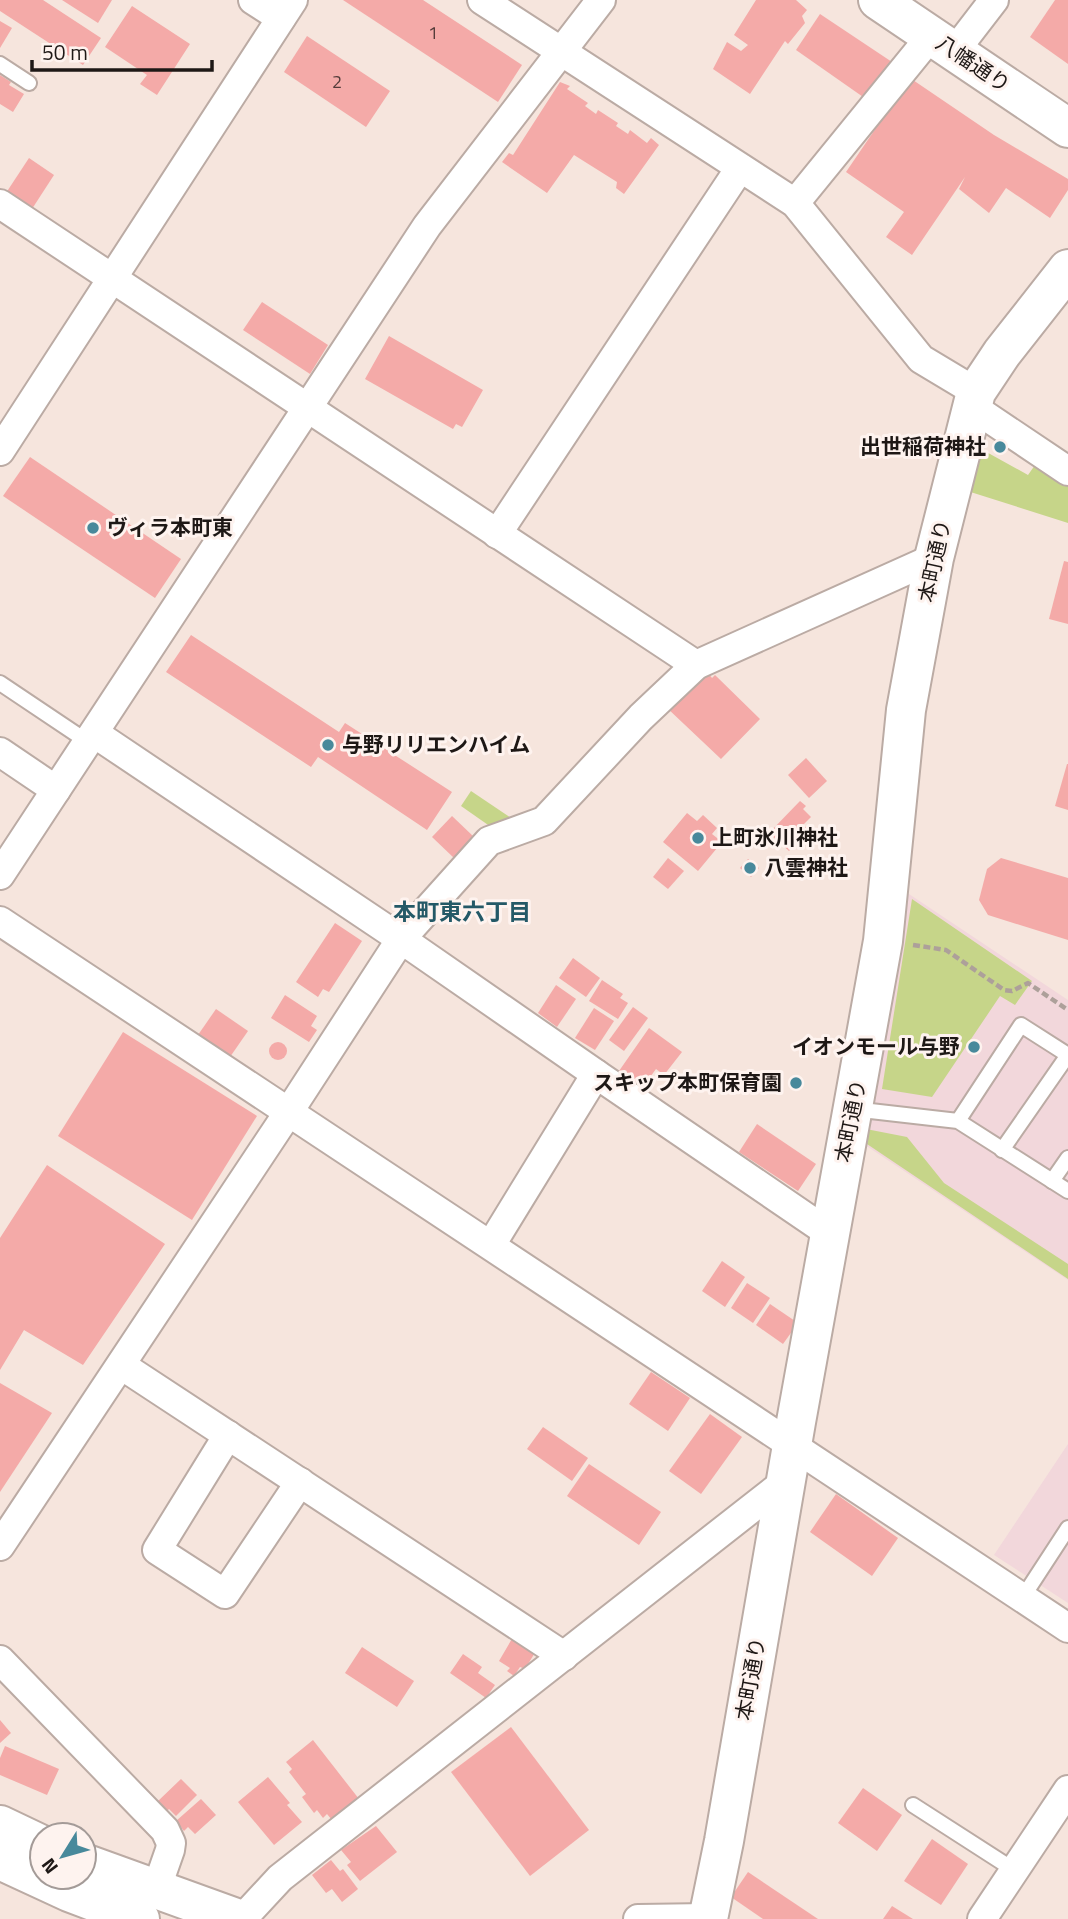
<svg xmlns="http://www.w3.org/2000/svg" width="1068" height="1919" font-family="'Titillium Web','Noto Sans JP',sans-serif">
<rect width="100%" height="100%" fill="#f6e5dd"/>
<g fill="#f2d7db">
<polygon points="906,892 1068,1000 1068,1280 862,1143"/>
<polygon points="1068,1444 1068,1603 994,1555"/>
</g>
<g fill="#c6d589">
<polygon points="972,444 1028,475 1040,458 1068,477 1068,523 961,489"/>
<polygon points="471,791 511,818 491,827 461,806"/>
<polygon points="912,899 1032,981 1015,1005 1000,996 932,1097 882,1089"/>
<polygon points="866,1129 907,1137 944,1183 1068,1264 1068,1279 864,1142"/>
</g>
<g fill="#f4aaa8">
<polygon points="0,0 43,0 101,38 83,65 0,11"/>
<polygon points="62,0 112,0 98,23"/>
<polygon points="343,0 423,0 522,65 498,102"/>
<polygon points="756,0 796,0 807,10 802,16 805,23 788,44 785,41 750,94 713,69 727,42 741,51 748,45 734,35"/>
<polygon points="1055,0 1068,0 1068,64 1030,37"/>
<polygon points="132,6 190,44 157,95 140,84 147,75 105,47"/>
<polygon points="820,14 892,62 866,99 796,50"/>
<polygon points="0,21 12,28 0,48"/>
<polygon points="307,36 390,91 366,127 284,72"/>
<polygon points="0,75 11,82 9,85 24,94 13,112 0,104"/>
<polygon points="910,78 994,135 1068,179 1068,190 1050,218 1006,188 989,213 959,189 965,177 912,255 886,237 904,212 846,172"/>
<polygon points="560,82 570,86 567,89 588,103 585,106 596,114 598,110 618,123 616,126 628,134 630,130 647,143 651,138 659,145 624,194 616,188 617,182 574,155 547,193 502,162 509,153 513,155"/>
<polygon points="29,158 54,175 30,212 4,196"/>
<polygon points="262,302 328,345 310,374 243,330"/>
<polygon points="389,336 483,390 462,427 456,424 453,429 365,379"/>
<polygon points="30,457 181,559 155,598 3,496"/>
<polygon points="1064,561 1068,562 1068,624 1049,619"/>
<polygon points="191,635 339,732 345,723 452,792 427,830 318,757 311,767 166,672"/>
<polygon points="701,674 705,678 709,674 712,678 715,675 760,719 721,759 666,707"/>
<polygon points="806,758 827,781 809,798 788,775"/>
<polygon points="1067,764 1068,764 1068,810 1055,806"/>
<polygon points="800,801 806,806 803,809 811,817 803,825 809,830 789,851 769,833"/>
<polygon points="687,813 697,821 703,815 717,828 712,834 722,842 698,871 663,842"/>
<polygon points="452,816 474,837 454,858 432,837"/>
<polygon points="668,858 684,871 668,889 653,877"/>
<polygon points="1001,858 1068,878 1068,940 988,915 979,900 987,869"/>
<polygon points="748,859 759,868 751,877 740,868"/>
<polygon points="335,923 362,941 329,992 323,989 318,997 296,982"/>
<polygon points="573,958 600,978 586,997 559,978"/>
<polygon points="602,980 623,994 620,998 628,1003 618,1019 589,1001"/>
<polygon points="556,985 576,999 557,1027 538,1013"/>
<polygon points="285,995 317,1016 311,1026 317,1030 309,1042 271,1018"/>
<polygon points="633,1007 648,1018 624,1051 609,1040"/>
<polygon points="594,1008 614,1021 595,1050 575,1038"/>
<polygon points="216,1009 248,1031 230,1057 198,1035"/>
<polygon points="649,1028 682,1052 664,1075 656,1069 642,1088 619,1071"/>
<polygon points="123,1032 257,1116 192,1220 58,1136"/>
<circle cx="278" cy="1051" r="9"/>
<polygon points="757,1124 816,1164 798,1191 739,1152"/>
<polygon points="47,1165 165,1244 83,1365 24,1330 0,1370 0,1238"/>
<polygon points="722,1261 745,1277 725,1307 702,1291"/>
<polygon points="747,1283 770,1298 753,1323 731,1308"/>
<polygon points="770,1304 798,1323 783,1344 756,1325"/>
<polygon points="651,1372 690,1398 668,1431 629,1404"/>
<polygon points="0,1383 52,1413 0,1492"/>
<polygon points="710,1414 742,1437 701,1494 669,1471"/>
<polygon points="543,1427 588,1458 572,1481 527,1449"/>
<polygon points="589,1464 661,1512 639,1545 567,1496"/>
<polygon points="836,1494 898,1538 872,1576 810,1532"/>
<polygon points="513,1637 536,1651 525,1669 520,1667 514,1676 507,1671 510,1668 499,1661"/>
<polygon points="362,1647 414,1681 397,1707 345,1673"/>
<polygon points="463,1654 482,1667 478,1673 495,1685 486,1698 450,1673"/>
<polygon points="0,1720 11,1733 0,1743"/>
<polygon points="511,1727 589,1830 530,1876 451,1772"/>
<polygon points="313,1740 359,1799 332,1820 327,1814 323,1818 317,1810 314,1813 302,1797 306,1794 289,1772 292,1769 286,1762"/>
<polygon points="5,1746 59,1769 47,1795 0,1775 0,1758"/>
<polygon points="268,1777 290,1803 287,1805 302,1822 274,1845 238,1802"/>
<polygon points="181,1779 197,1795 176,1816 169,1809 166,1812 157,1802"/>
<polygon points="863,1788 902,1815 877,1851 838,1823"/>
<polygon points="201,1799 216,1815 195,1834 188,1827 184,1831 176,1821"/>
<polygon points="376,1826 397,1852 360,1881 347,1865 351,1862 341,1850"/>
<polygon points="932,1839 968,1864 941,1905 904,1881"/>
<polygon points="331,1860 340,1871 343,1869 358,1889 342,1902 332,1889 326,1893 312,1875"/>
<polygon points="748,1872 818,1919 763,1919 731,1897"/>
<polygon points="892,1906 913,1919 883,1919"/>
</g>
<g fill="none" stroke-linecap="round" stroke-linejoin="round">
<g stroke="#bbaba4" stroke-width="18">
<g id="service">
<polyline points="0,64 29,83"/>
<polyline points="0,683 88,742"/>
<polyline points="853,1109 958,1121 1068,1191"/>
<polyline points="958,1121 1021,1025 1068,1055 1002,1150"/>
<polyline points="1052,1181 1068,1158"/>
<polyline points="1023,1597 1068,1528"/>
<polyline points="913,1805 1014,1870"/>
</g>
</g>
<g stroke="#bbaba4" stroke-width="32">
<g id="minor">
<polyline points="253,0 281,18"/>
<polyline points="482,0 795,203 921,359 976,392"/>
<polyline points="954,52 994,0"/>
<polyline points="795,203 931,36"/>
<polyline points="0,204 696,665"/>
<polyline points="971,406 1068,471"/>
<polyline points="0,451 293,0"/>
<polyline points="497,534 740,168"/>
<polyline points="94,733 401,939 596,1074 491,1245"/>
<polyline points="0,752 56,790"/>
<polyline points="0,875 427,226 601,0"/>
<polyline points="0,921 1068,1628"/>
<polyline points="596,1074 829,1233"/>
<polyline points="121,1365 564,1656"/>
<polyline points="228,1435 157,1550 225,1594 300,1482"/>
<polyline points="0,1546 288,1113 401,939 489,841 544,821 641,717 696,665 934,558"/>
<polyline points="0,1660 165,1830 171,1843 170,1850 156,1890"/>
<polyline points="242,1919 280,1878 785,1482"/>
<polyline points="638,1919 708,1918"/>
<polyline points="982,1919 1068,1790"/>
</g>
</g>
<g stroke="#bbaba4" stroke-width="42">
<g id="secondary">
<polyline points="878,0 1068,128"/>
<polyline points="708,1919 724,1841 796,1422 883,941 906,710 934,558 976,392 1002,353 1068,269"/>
</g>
</g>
<g stroke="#bbaba4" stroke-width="42">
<g id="primary">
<polyline points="0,1825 42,1845"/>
<polyline points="84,1863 239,1919"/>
</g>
</g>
<g stroke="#bbaba4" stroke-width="42">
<polyline id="motorway" points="0,1860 69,1892 140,1919"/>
</g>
<polyline stroke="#ada09a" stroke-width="4.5" stroke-dasharray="7 3.5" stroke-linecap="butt" points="913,945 946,950 1004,990 1012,991 1028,983 1068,1010"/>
<use href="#service" stroke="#fff" stroke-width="14"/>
<use href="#minor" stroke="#fff" stroke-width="28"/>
<use href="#secondary" stroke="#fff" stroke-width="38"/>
<use href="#primary" stroke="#fff" stroke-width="38"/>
<use href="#motorway" stroke="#fff" stroke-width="38"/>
</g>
<g fill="#48899b" stroke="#fef3ef" stroke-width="2.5">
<circle cx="1000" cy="447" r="7"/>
<circle cx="93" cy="528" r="7"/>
<circle cx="328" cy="745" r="7"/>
<circle cx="698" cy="838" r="7"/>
<circle cx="750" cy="868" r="7"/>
<circle cx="974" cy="1047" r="7"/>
<circle cx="796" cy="1083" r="7"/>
</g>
<g text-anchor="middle" stroke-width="6" stroke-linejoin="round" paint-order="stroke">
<g font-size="18" fill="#543c3a">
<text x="433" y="39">1</text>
<text x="337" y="88">2</text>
</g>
<g font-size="21" fill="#1e1816" stroke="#fef3ef">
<text transform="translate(973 64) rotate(34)" y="7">八幡通り</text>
<text transform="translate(935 561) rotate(-78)" y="7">本町通り</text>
<text transform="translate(851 1121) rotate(-79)" y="7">本町通り</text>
<text transform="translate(751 1679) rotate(-80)" y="7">本町通り</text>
</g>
<g font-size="21" font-weight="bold" fill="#1e1816" stroke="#fef3ef" text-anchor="start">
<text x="986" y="454" text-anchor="end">出世稲荷神社</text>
<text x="107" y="535">ヴィラ本町東</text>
<text x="342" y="752">与野リリエンハイム</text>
<text x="712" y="845">上町氷川神社</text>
<text x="764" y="875">八雲神社</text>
<text x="960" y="1054" text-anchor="end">イオンモール与野</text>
<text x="782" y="1090" text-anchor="end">スキップ本町保育園</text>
</g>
<g font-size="23" font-weight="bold" fill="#245967" stroke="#fef3ef">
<text x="462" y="920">本町東六丁目</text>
</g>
</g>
<g transform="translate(63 1856) rotate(233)"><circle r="33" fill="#fef3ef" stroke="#a49b98" stroke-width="2"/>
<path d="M0-5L12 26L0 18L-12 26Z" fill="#48899b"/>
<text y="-10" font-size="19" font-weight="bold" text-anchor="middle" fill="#1e1816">N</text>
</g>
<path d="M32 60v10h180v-10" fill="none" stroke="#1e1816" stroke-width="3.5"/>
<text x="42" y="60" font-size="21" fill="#1e1816" stroke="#fef3ef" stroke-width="5" paint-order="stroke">50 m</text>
</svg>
